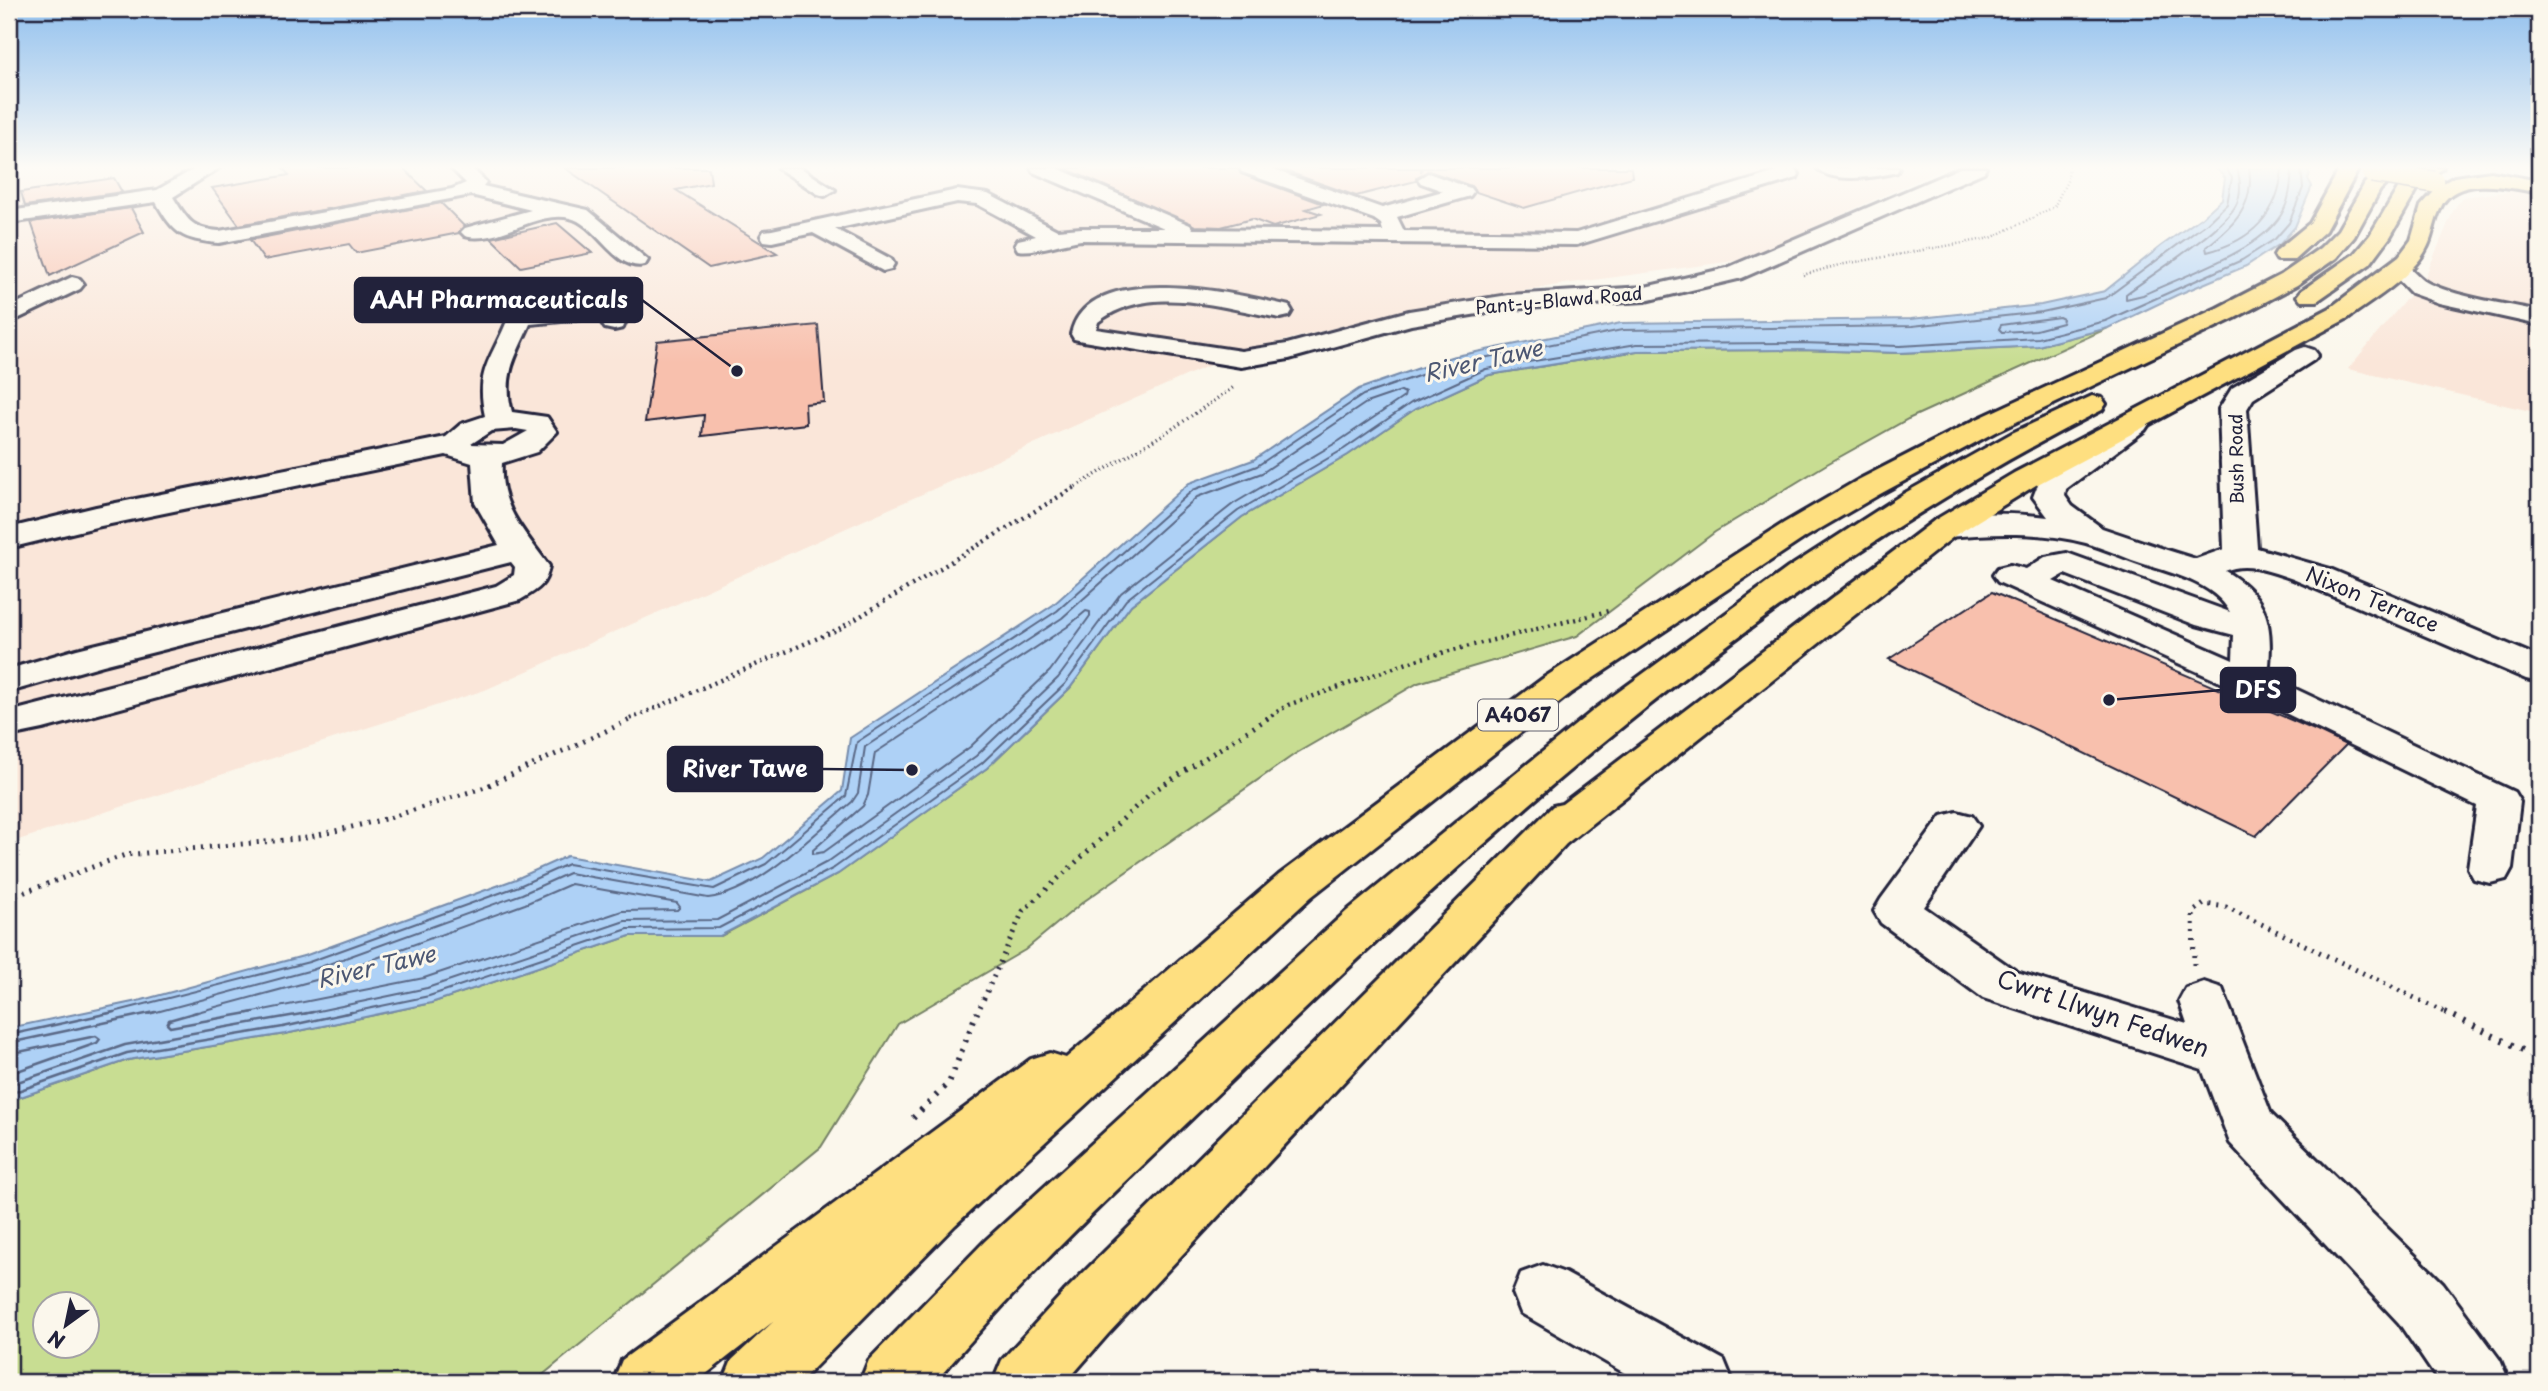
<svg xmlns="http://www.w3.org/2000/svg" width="2548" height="1391" font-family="'Playpen Sans',sans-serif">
<rect width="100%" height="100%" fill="#fbf7ec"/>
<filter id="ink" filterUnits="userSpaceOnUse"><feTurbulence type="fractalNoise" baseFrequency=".0143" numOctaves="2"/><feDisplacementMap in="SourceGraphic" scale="14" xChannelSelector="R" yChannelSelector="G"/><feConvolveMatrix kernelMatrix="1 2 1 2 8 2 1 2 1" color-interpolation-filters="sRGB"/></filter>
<g filter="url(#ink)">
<g fill="#fae6d9">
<polygon points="9,168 1945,168 1741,260 1564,284 1398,312 1239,352 485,690 9,843"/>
<polygon points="2512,191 2539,193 2539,413 2348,369 2426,275 2454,209 2463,197"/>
</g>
<path fill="#c8dd92" stroke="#758066" stroke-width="2" fill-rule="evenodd" d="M2108 328 1908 419 1827 464 1715 532 1577 636 1418 683 1295 754 1083 902 1025 950 898 1024 821 1147 534 1382H9V1101L128 1060 285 1034 431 1003 630 936H721L838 874 987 768 1070 688 1131 605 1242 517 1348 455 1415 409 1489 375 1637 351 1801 350 1900 353 2038 346ZM46 1304H88V1346H46Z"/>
<polygon fill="#aed1f6" stroke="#768bab" stroke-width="2" points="2216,168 2306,168 2310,174 2308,179 2312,186 2295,227 2280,244 2246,266 2177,295 2108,328 2038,346 1900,353 1801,350 1637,351 1489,375 1415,409 1348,455 1242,517 1131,605 1070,688 987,768 838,874 720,936 630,936 431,1003 285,1034 128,1060 9,1101 9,1028 142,1000 307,955 516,879 567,856 711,882 763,858 842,791 850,738 1053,605 1189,483 1253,460 1359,389 1451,357 1621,323 1911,319 2041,305 2105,291 2161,246 2202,217 2222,199 2225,178"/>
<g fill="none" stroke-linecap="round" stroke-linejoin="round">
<g stroke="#5a6886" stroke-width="2">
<path d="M2237 168C2240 179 2242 194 2236 205 2224 229 2150 276 2126 294V299L2143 295C2184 275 2257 253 2281 215 2290 201 2291 184 2292 168"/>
<path d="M2249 168C2255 205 2234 226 2206 247L2207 252C2251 241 2279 214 2282 168"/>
<polygon points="2059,317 2063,319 2062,323 2036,330 2002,332 1999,329 2001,325"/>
<polygon points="1086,611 1090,612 1090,616 1050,671 970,747 824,852 813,854 813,850 863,806 868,795 875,753 1067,627"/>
<polyline points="106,1014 309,962 519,886 568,864 714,889 766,864 846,796 857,742 1057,611 1193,490 1257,466 1363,395 1453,364 1622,330 1912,326 2042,312 2106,298 2207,223 2227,204 2232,178 2226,168"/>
<path d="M149 1014 312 970 522 894 569 873 708 898C757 893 815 833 852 802L858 793 865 747 1062 618 1197 497 1262 473 1366 403 1401 391 1405 393 1404 397 1339 441 1233 504 1121 593 1058 678 976 756 829 861 717 920 625 921 427 988 304 1014"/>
<polyline points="190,1014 316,980 525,904 571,884 677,903 680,907 677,910 622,911 424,978 244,1014"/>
<polyline points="343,1014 429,996 628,929 719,928 834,868 982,763 1065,684 1126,600 1238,511 1344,449 1411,403 1486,369 1637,344 1801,343 1900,346 2038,338 2105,321 2242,260 2275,239 2289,223 2303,188 2301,168"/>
</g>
<g stroke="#5a6886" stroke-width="2.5">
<polyline points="197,1012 169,1020 167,1024 170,1027 254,1012"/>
<polyline points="9,1035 114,1012"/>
<polyline points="9,1043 155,1012"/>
<polyline points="9,1054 96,1036 100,1039 97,1043 9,1074"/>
<polyline points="9,1085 125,1045 313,1012"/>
<polyline points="9,1094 127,1053 283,1027 352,1012"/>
</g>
</g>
<g fill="#f8c0ad" stroke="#22223b" stroke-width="2">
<polygon points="283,168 403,168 427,191 239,225 212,188 289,175"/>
<polygon points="565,168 709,168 711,183 676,190 777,253 709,268"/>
<polygon points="1064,168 1238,168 1241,174 1324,204 1306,209 1321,214 1273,227 1252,219 1221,227 1195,226"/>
<polygon points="1277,168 1421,168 1421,172 1422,168 1631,168 1632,177 1524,208 1476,192 1471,186 1429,171 1417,177 1416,181 1356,196"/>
<polygon points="114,178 122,192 25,206 21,192"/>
<polygon points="441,203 464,226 459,233 356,253 349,244 264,260 250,240"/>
<polygon points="131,208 144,232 50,276 31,222"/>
<polygon points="557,223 592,253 521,267 491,238"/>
<polygon points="818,325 824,402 805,404 806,424 702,436 704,415 645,422 657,341"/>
<polygon points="1992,592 2317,731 2346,745 2256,836 1889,659"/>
</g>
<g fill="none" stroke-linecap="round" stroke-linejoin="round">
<g stroke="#22223b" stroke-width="6">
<g id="minor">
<path d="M196 168H219L173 197C188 220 190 228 219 231L452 189 466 183 451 168H472L486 182 483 186 588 210 648 260 645 265C615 272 597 224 570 218 535 210 499 245 465 236L461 232 465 228 531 210 471 195 219 243C182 240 174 234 156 202L9 223V211L157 190Z"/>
<polygon points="778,168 801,168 835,190 825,196 818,194"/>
<path d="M1031 168H1057L1190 225 1193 229 1383 231 1381 224 1374 219 1242 172 1240 168H1268L1382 208 1443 191 1421 183 1418 179 1428 173 1470 188 1473 192 1470 196 1397 217 1404 231 1576 233 1776 172 1773 168H1794L1799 174 1797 178 1577 245 1081 240C1064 242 1034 253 1018 250L1015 245 1018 240 1036 236 977 204 957 202 835 229 891 259 894 264 891 269 883 271 813 233 772 242 764 241 761 236 764 231 772 230 957 190 988 194 1057 230 1081 228H1164L1033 172Z"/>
<path d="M1817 168H1899L1897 172C1877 177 1832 184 1817 168Z"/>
<path d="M1960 168H1986L1984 172 1742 278 1645 301 1508 309 1411 325 1289 359 1241 367 1083 341 1074 339 1071 334C1087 259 1236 293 1289 306L1292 311 1289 316 1280 318C1222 308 1149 282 1098 322L1096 329 1241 351 1287 344 1409 311 1508 295 1645 287 1727 268Z"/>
<path d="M2399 262C2413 266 2418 279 2430 284 2464 299 2504 303 2539 311V325L2439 303 2411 293 2388 269 2391 264Z"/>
<polygon points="72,277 80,279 84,284 80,289 9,323 9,307"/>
<path d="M525 293 533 295 537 300 535 309 606 303 626 308 629 313 623 328 614 330 605 328 602 323 604 317 530 324C516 356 502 375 512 412L547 417 557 432 537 452 502 463C499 508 525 532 549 566 546 586 537 590 520 600L43 729 9 736V712L496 586 514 575 515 567 511 562 103 665 9 692V669L77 649 499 545 475 503 472 463 446 455 96 527 9 548V528L96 507 446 437 461 424 485 416C475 371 491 360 507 321 511 312 511 303 517 295ZM516 429 528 431 503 445 471 444 491 431Z"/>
<path d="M2305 347 2314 350 2318 355 2314 360 2253 399 2247 409 2257 548 2330 569 2539 657V682L2526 679 2293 579C2272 572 2246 561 2225 571 2271 598 2273 627 2268 676L2514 792 2520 802 2512 868 2506 879 2490 883 2474 879 2468 868 2477 806 2236 689 1998 582 1993 575 1998 568 2010 565 2026 569 2045 557 2067 553 2230 612C2214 584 2176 574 2147 565 2127 559 2107 549 2086 543 2040 531 1993 533 1946 537L1935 534 1930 527 1935 520C1971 511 2011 513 2048 517L2033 497 2040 479 2125 418 2135 416 2145 418 2149 424 2145 430 2066 489 2065 496 2072 506 2102 528 2167 550 2196 559 2224 549 2219 409 2232 388 2296 350ZM2065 574 2196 625 2234 635 2233 660 2053 581Z"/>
<polygon points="1957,812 1972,816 1979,826 1924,907 2017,972 2187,1024 2179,1001 2186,988 2204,982 2222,988 2271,1114 2443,1283 2500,1360 2509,1382 2439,1382 2399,1323 2230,1143 2202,1069 1983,998 1881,923 1874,911 1881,899 1942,816"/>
<polygon points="1543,1265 1565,1273 1724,1360 1733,1382 1640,1382 1521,1313 1513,1293 1521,1273"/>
</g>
</g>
<g stroke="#22223b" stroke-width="6">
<g id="major">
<polygon points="2340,168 2359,168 2325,231 2293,260 2277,260 2274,255 2277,250 2310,223"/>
<polygon points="2382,168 2403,168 2380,190 2354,237 2336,258 2297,285 2235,318 1995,432 1880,494 1806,537 1571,693 1311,897 955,1225 800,1382 723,1382 732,1360 774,1321 696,1382 613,1382 622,1360 1031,1059 1050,1053 1066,1058 1279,875 1545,677 1784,523 1858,480 1975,420 2217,308 2281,275 2320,248 2338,230 2365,183"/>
<polygon points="2421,168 2443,168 2418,188 2390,237 2370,264 2317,301 2301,301 2297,296 2301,291 2354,254 2370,235 2403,180"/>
<path d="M2491 172 2539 181V193C2512 188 2456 174 2441 207 2430 230 2435 243 2415 265 2397 286 2370 302 2348 318L2036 485 1957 534 1566 844 1108 1334 1066 1382H993L1002 1360 1064 1292 1553 806 1562 804 1935 520 2014 473 2330 308 2399 256 2411 240 2421 206 2440 185 2454 177Z"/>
<path d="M2092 396 2102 398 2106 404 2102 410C1779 573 1504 815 1247 1065 1174 1137 1097 1206 1027 1280 995 1313 965 1348 935 1382H860L869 1360 985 1241 1347 911 1595 709 1788 568 1903 494 2012 433Z"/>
</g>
</g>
<polyline stroke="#22223b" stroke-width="2.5" stroke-dasharray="1 2.5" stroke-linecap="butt" points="1803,275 1839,265 1991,238 2054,207 2067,181 2069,168"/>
<polyline stroke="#22223b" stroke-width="3.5" stroke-dasharray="1 3.5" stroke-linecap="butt" points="1072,489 1172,429 1234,387"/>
<g stroke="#22223b" stroke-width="4.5" stroke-dasharray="2 4.5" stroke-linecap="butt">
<polyline points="630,719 839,629 1075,487"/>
<polyline points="1266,719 1288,705 1422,658 1608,611"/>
</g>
<g stroke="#22223b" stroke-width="5" stroke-dasharray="2 6" stroke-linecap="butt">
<polyline points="9,898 125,855 306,838 389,818 485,787 634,718"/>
<polyline points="2194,965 2193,912 2204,904 2226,907 2448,1014"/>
<polyline points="977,1014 1023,911 1152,792 1268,718"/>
</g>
<g stroke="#22223b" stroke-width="6" stroke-dasharray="2.5 8" stroke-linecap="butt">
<polyline points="2445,1012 2539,1058"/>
<polyline points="913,1118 949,1083 977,1012"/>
</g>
<use href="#minor" fill="#fbf7ec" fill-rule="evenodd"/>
<use href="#major" fill="#fedf80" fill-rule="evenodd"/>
<g stroke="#22223b" stroke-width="24" stroke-linecap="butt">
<polyline id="major-bridge" points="2372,172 2434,182"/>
</g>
<use href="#major-bridge" stroke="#fedf80" stroke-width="21"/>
</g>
</g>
<linearGradient id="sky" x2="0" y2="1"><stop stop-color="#91c0ee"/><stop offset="0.46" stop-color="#fdfbf6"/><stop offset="1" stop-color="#fdfbf6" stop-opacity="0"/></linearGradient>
<rect width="2548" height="363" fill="url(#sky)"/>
<g text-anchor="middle" stroke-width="6" stroke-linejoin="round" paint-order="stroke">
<g font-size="18" fill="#22223b" stroke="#fbf7ec">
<text transform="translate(1559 301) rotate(-5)" y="6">Pant-y-Blawd Road</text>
<text transform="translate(2237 459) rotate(-91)" y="6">Bush Road</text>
</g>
<rect fill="#fbf7ec" stroke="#636270" stroke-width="2" x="1478" y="699.5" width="80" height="31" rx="5"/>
<g font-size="19" font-weight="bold" fill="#22223b">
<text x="1518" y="722">A4067</text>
</g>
<g font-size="21" fill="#22223b" stroke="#fbf7ec">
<text transform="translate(2372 600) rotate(22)" y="7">Nixon Terrace</text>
</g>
<g font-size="23" font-style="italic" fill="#4c5773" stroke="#fbf7ec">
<text transform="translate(1483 361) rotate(-13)" y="8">River Tawe</text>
<text transform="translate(376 967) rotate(-13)" y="8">River Tawe</text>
</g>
<g font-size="24" fill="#22223b" stroke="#fbf7ec">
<text transform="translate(2103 1014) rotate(19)" y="8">Cwrt Llwyn Fedwen</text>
</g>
</g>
<path fill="none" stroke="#22223b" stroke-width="2.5" d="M737 371L642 300M2109 700L2221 690M912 770L822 769"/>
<g fill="#22223b" stroke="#fbf7ec" stroke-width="2.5">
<circle cx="737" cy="371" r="7"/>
<circle cx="2109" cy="700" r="7"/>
<circle cx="912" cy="770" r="7"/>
</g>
<g fill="#22223b" stroke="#22223b" stroke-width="2.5">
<rect x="355" y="278" width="287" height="44" rx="7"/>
<rect x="2221" y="668" width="74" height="44" rx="7"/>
<rect x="668" y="747" width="154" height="44" rx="7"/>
</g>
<g font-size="23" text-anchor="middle" font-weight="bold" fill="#fff">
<text x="499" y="308">AAH Pharmaceuticals</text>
<text x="2258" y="698">DFS</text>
<text x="745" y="777">River Tawe</text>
</g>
<rect width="2548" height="1391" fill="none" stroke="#fbf7ec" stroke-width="35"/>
<rect x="18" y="18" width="2513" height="1356" fill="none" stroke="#22223b" stroke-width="2.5" filter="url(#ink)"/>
<g transform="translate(66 1325) rotate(213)"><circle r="33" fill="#fbf7ec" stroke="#a4a2a5" stroke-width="2"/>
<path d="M0-5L12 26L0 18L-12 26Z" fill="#22223b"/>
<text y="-10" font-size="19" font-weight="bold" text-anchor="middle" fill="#22223b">N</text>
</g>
</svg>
